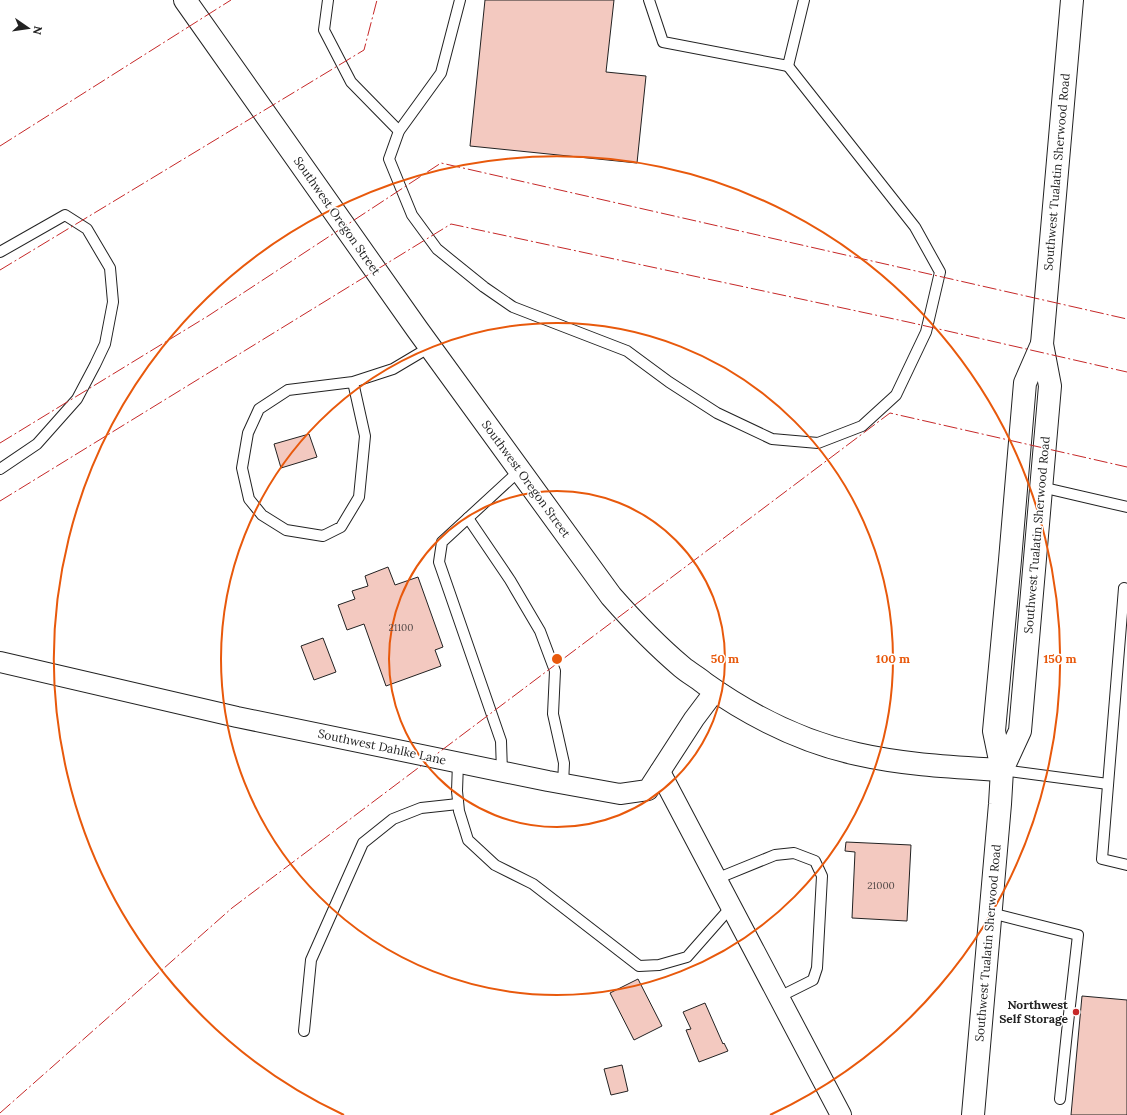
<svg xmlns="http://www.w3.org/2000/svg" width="1127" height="1115" font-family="Lora,serif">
<rect width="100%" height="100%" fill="#fff"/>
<g fill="#f3c9c0" stroke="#222">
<polygon points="485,0 614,0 606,72 646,76 637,163 470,146"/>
<polygon points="309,434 317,457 281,468 274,444"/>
<polygon points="388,567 395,585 418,577 443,647 435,650 441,666 386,686 364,624 347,630 338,605 355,599 352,591 368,586 365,576"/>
<polygon points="323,638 336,672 314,680 301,646"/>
<polygon points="846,842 911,845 907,921 852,918 855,852 845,851"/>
<polygon points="638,979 662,1026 634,1040 610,993"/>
<polygon points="1082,996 1127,1000 1127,1115 1071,1115"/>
<polygon points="705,1003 723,1044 724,1043 728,1051 699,1062 686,1030 691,1029 683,1012"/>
<polygon points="622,1065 628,1091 611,1095 604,1069"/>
</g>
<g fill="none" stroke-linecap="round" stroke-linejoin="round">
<g stroke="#222" stroke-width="12">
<g id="service">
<polyline points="328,0 324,30 351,82 399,131"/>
<polyline points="460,0 441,73 399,131 389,159 412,215 437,249 484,287 513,307 627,351 669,382 717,413 772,439 818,443 862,426 896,395 926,332 940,272 915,227 788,66"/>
<polyline points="649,0 663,42 788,66 804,0"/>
<polyline points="0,252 65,215 87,229 110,268 113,302 105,344 95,365 77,399 37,444 0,469"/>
<polyline points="353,382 365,436 359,497 341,527 323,536 286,530 262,515 249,499 242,468 248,433 259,409 288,390 353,382 393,369 430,347"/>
<polyline points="1041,487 1127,507"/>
<polyline points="468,518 510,580 540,631 555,671 553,714 564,763 563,784"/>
<polyline points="1127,589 1124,588 1102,859 1127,865"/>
<polyline points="458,763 457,791 459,811 468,840 495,865 533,884 639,966 659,965 687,957 731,907"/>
<polyline points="1002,770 1108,784"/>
<polyline points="502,772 501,741 439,562 442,542 519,471"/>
<polyline points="716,879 775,855 794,853 815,861 822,876 817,968 813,980 779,997"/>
<polyline points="991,913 1078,935 1067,1032 1060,1099"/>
<polyline points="304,1031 311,960 363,843 393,819 421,808 458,804"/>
</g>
</g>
<g stroke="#222" stroke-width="22">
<g id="minor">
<polyline points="0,662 237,717 548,781 620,794 648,790 694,719 715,691"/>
<polyline points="660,772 841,1115"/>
</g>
</g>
<g stroke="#222" stroke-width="24">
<path id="secondary" d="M185 0 417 329 611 596C633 621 656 645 682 667 689 673 697 677 704 683 749 715 802 742 857 754 905 765 953 767 1002 770"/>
</g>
<g stroke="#222" stroke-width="24">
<g id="trunk">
<polyline points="1002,770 1020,731 1050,386 1042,344 1072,0"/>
<polyline points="973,1115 1000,804 1002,770 994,731 1010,560 1025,383 1042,344"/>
</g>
</g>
<use href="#service" stroke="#fff" stroke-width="10"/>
<use href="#minor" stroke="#fff" stroke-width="20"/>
<use href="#secondary" stroke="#fff" stroke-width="22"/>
<use href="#trunk" stroke="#fff" stroke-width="22"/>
<g stroke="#c62828" stroke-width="1" stroke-dasharray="14 3 2 3" stroke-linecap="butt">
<polyline points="0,146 231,0"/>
<polyline points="0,270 364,50 377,0"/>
<polyline points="0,443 208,316 441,163 1127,319"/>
<polyline points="0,501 451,224 908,322 1127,372"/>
<polyline points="0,1113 232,908 890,413 1127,467"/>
</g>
</g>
<g fill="none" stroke="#e8590c" stroke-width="2">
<circle cx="557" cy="659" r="168"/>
<circle cx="557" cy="659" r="336"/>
<path d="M344 1115A503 503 0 1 1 770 1115"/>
</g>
<circle fill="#c62828" stroke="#fff" stroke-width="1.5" cx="1076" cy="1012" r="4"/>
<g text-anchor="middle" stroke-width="3" stroke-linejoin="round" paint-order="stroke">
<g font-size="10" fill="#564c4a">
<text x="401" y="631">21100</text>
<text x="881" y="889">21000</text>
</g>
<g font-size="12" fill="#222" stroke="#fff">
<text transform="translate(1057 172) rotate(-85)" y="4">Southwest Tualatin Sherwood Road</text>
<text transform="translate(337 216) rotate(55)" y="4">Southwest Oregon Street</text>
<text transform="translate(526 479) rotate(54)" y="4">Southwest Oregon Street</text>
<text transform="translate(1037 535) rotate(-85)" y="4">Southwest Tualatin Sherwood Road</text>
<text transform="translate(382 747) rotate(12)" y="4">Southwest Dahlke Lane</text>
<text transform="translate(988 943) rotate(-85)" y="4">Southwest Tualatin Sherwood Road</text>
</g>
<g font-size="12" font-weight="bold" fill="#222" stroke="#fff" text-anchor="end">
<text x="1068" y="1009">Northwest<tspan x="1068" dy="14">Self Storage</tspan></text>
</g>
</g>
<circle cx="557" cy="659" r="6" fill="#e8590c" stroke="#fff" stroke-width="2"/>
<g font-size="12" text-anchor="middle" font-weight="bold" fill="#e8590c" stroke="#fff" stroke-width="3" stroke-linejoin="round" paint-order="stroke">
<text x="725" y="663">50 m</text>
<text x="893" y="663">100 m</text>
<text x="1060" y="663">150 m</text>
</g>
<g transform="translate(28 28) rotate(103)" stroke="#ffffff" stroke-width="3" paint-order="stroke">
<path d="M0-3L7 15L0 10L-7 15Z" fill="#222222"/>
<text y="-6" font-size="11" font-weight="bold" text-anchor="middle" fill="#222222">N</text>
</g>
</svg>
